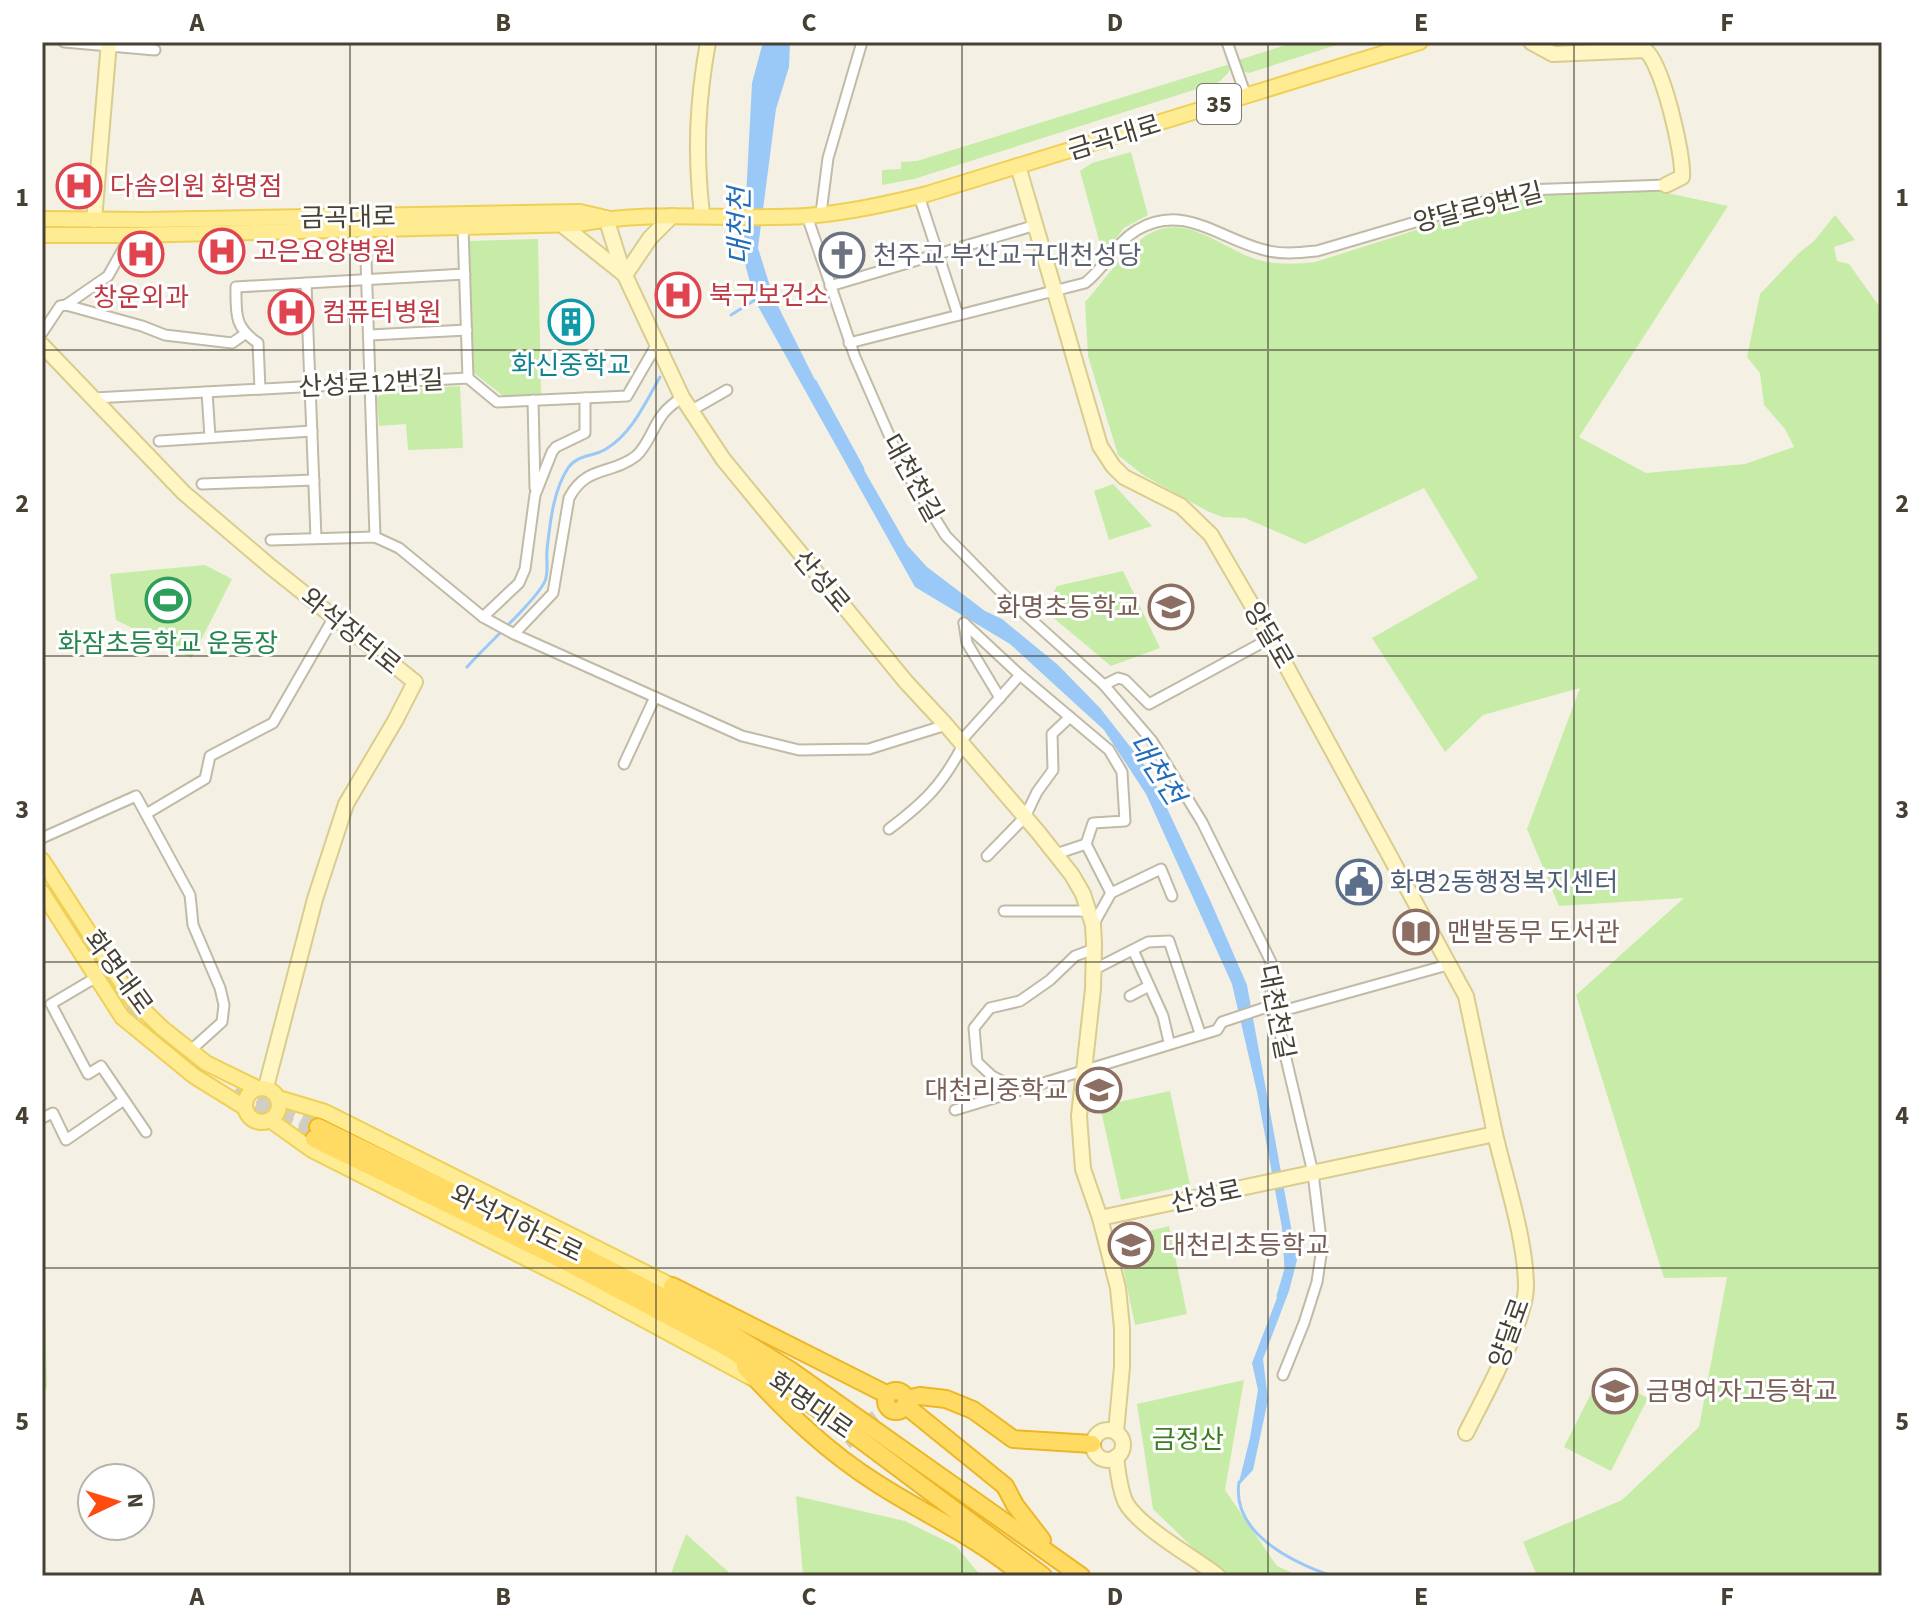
<svg xmlns="http://www.w3.org/2000/svg" width="1924" height="1618" font-family="'Source Sans 3','Noto Sans KR',sans-serif">
<rect width="100%" height="100%" fill="#f4f1e4"/>
<g fill="#c7eca8">
<polygon points="1296,42 1346,42 1249,73 1242,71 1238,60"/>
<polygon points="1230,64 1229,72 1219,82 914,179 882,185 882,170 901,169 901,162 917,161"/>
<polygon points="1131,152 1148,215 1124,228 1103,255 1080,171 1092,163"/>
<path d="M1658 191 1728 206 1579 437 1646 473 1745 464 1794 447 1785 429 1764 405 1760 373 1747 357 1760 294 1800 252 1814 241 1835 215 1855 240 1834 247 1837 261 1849 264 1882 310V1576H1537L1523 1542 1622 1500 1699 1427 1727 1277 1664 1278 1576 995 1684 898 1559 906 1527 829 1580 688 1483 715 1445 752 1372 638 1478 578 1424 488 1305 544 1245 518 1222 517 1207 511 1143 475 1118 455 1088 356 1085 302C1105 281 1128 242 1155 231 1192 216 1225 251 1259 260 1278 265 1297 264 1315 262L1530 194Z"/>
<polygon points="538,239 541,394 503,396 474,373 468,241"/>
<polygon points="460,386 463,448 408,450 406,424 379,426 377,397 390,390"/>
<polygon points="1113,484 1152,526 1109,540 1094,491"/>
<polygon points="205,565 232,579 192,658 116,620 110,574"/>
<polygon points="1123,571 1160,648 1111,666 1044,610 1057,586"/>
<polygon points="1170,1091 1190,1185 1121,1200 1100,1106"/>
<polygon points="42,1191 47,1387 42,1399"/>
<polygon points="1169,1226 1187,1314 1135,1325 1117,1239"/>
<polygon points="1601,1374 1648,1398 1611,1471 1564,1447"/>
<polygon points="1244,1380 1225,1490 1277,1566 1299,1576 1222,1576 1153,1509 1137,1404"/>
<polygon points="796,1496 905,1521 956,1546 981,1576 803,1576"/>
<polygon points="686,1534 733,1576 670,1576"/>
</g>
<polygon fill="#9ac8f7" points="763,42 790,42 789,67 776,109 758,248 773,296 832,414 907,545 927,567 985,611 1002,619 1058,665 1100,708 1150,772 1210,900 1247,985 1297,1260 1289,1291 1263,1359 1268,1400 1253,1470 1238,1486 1250,1438 1258,1390 1252,1363 1285,1277 1282,1228 1257,1092 1232,984 1146,794 1104,730 1010,644 915,587 755,301 743,256 752,83"/>
<g fill="none" stroke-linecap="round" stroke-linejoin="round">
<g stroke="#9ac8f7" stroke-width="3">
<polyline points="731,315 758,298"/>
<polyline points="815,381 863,469"/>
<path d="M467 667C485 646 536 601 545 581 549 572 546 559 547 550 550 523 553 491 568 468 578 454 593 457 606 449 632 434 646 401 660 377"/>
<polyline points="1278,1296 1286,1269"/>
<path d="M1239 1482C1231 1533 1292 1562 1332 1576"/>
</g>
<g stroke="#d1cec1" stroke-width="16" stroke-dasharray="16 8" stroke-linecap="butt">
<polyline points="50,884 80,935 116,985"/>
<polyline points="111,989 128,1013 145,1029"/>
<polyline points="238,1085 318,1127"/>
<polyline points="234,1095 314,1139"/>
<polyline points="845,1442 879,1416"/>
</g>
<g stroke="#c0baa6" stroke-width="13">
<g id="street">
<polyline points="64,42 155,50"/>
<polyline points="1227,42 1246,96"/>
<polyline points="919,196 958,315"/>
<polyline points="821,213 828,158 862,42"/>
<polyline points="807,216 855,357 903,467 946,536 1005,596 1104,685 1152,741 1202,822 1271,962 1271,995 1313,1173 1322,1248 1317,1282 1304,1323 1283,1375"/>
<polyline points="463,227 468,378"/>
<polyline points="365,229 375,537"/>
<polyline points="131,235 108,276 66,305 142,326 165,335 232,343 245,334"/>
<polyline points="306,283 316,538"/>
<polyline points="830,286 1036,225"/>
<polyline points="42,333 60,306 66,305"/>
<polyline points="370,335 467,330"/>
<path d="M849 343 1085 283C1105 268 1115 243 1137 230 1183 203 1217 237 1261 249 1280 255 1298 253 1317 251L1524 190 1666 185"/>
<path d="M260 389 258 343C234 327 236 314 236 287L465 274"/>
<polyline points="207,392 210,437"/>
<polyline points="94,398 468,378 497,402 627,396 657,344"/>
<polyline points="533,400 535,488"/>
<polyline points="692,410 727,390"/>
<polyline points="159,441 312,431"/>
<polyline points="202,484 314,480"/>
<polyline points="271,540 375,537 399,548 483,617 519,583 525,569 535,495 552,452 556,447 585,433 585,398"/>
<polyline points="483,617 514,634 742,736 799,750 869,749 946,725"/>
<polyline points="964,623 1020,675 1109,750 1122,772 1125,821 1093,823 1086,844 1111,893 1093,925"/>
<polyline points="964,623 967,643 1000,698"/>
<path d="M514 634 553 593 569 498C586 465 612 475 636 456 648 446 653 426 663 414 668 407 676 402 682 397"/>
<polyline points="1104,685 1118,678 1125,680 1149,704 1271,638"/>
<polyline points="960,742 1020,675"/>
<polyline points="624,764 655,697"/>
<polyline points="146,814 205,779 210,756 273,723 334,617"/>
<path d="M889 829C925 802 942 785 963 745"/>
<polyline points="42,838 136,796 190,895 193,925 220,988 224,1005 222,1022 191,1050"/>
<polyline points="1056,854 1086,844"/>
<polyline points="987,856 1025,817 1037,792 1053,770 1052,734 1070,717"/>
<polyline points="1111,893 1161,869 1172,896"/>
<polyline points="1004,911 1089,911"/>
<polyline points="1133,950 1163,1016 1169,1042"/>
<polyline points="1093,970 1148,942 1169,941 1200,1033"/>
<polyline points="95,978 51,1004 88,1074 101,1066 146,1132"/>
<polyline points="1130,996 1149,986"/>
<polyline points="1275,1013 1451,964"/>
<polyline points="1019,1090 992,1076 977,1062 974,1028 990,1008 1020,1001 1050,980 1075,956 1094,949"/>
<polyline points="955,1110 1217,1030 1222,1022 1273,1005"/>
<polyline points="42,1118 53,1113 66,1140 124,1100"/>
</g>
</g>
<g stroke="#d8cc8f" stroke-width="18">
<g id="secondary">
<path d="M1531 42 1553 54 1645 50C1662 62 1684 155 1682 177L1666 185"/>
<polyline points="1018,166 1100,446 1113,466 1124,477 1181,506 1211,535 1271,638 1466,996 1495,1134 1100,1218"/>
<path d="M702 215C695 153 697 103 708 42"/>
<polyline points="606,218 622,269 682,397 723,459 906,682 946,725 1038,832 1072,875 1083,894 1093,925 1094,944 1093,989 1079,1116 1083,1169 1100,1218 1118,1288 1122,1328 1122,1367 1116,1432"/>
<polyline points="94,220 109,42"/>
<polyline points="561,224 625,275 650,238 672,216"/>
<polyline points="42,345 184,493 271,567 415,682 395,721 346,804 315,899 266,1087"/>
<circle cx="1108" cy="1445" r="15"/>
<path d="M1466 1433C1483 1399 1527 1320 1526 1285 1525 1237 1506 1181 1495 1134"/>
<path d="M1116 1457C1118 1472 1119 1487 1125 1501 1137 1526 1194 1557 1218 1576"/>
</g>
</g>
<g stroke="#efd057" stroke-width="18">
<g id="primary">
<polyline points="42,219 144,220 580,212 602,217"/>
<path d="M42 235H131L579 224C654 209 730 221 806 216 846 213 888 204 927 194L1420 42"/>
<polyline points="42,860 132,999 162,1028 206,1063 257,1088"/>
<polyline points="42,892 122,1017 194,1076 244,1107"/>
<circle cx="262" cy="1105" r="17"/>
<polyline points="278,1098 325,1112 672,1286"/>
<polyline points="270,1120 312,1150 591,1291 752,1378"/>
</g>
</g>
<g stroke="#ecb726" stroke-width="20">
<g id="highway">
<polyline points="318,1127 576,1252 714,1323 790,1370 1081,1576"/>
<polyline points="314,1139 562,1260 728,1348 833,1419 1043,1576"/>
<polyline points="672,1286 888,1395"/>
<path d="M745 1367C786 1412 827 1452 878 1484 928 1516 977 1537 1023 1576"/>
<circle cx="896" cy="1401" r="10"/>
<polyline points="906,1399 920,1396 946,1399 973,1410 1013,1439 1092,1444"/>
<polyline points="905,1405 1005,1486 1015,1505 1042,1540"/>
</g>
</g>
<use href="#street" stroke="#fff" stroke-width="9"/>
<use href="#secondary" stroke="#fff6c3" stroke-width="14"/>
<use href="#primary" stroke="#ffeb92" stroke-width="14"/>
<use href="#highway" stroke="#ffdb64" stroke-width="16"/>
</g>
<path fill="none" stroke="#464133" stroke-width="2" stroke-opacity="0.55" d="M350 42V1576M656 42V1576M962 42V1576M1268 42V1576M1574 42V1576M42 350H1882M42 656H1882M42 962H1882M42 1268H1882"/>
<defs>
<g id="hospital-ring" transform="scale(2.3)"><circle r="9.5" fill="#fff" stroke="#e0444e" stroke-width="1.5"/><path d="M-5-5h3v3.5h4V-5h3V5h-3V1.5h-4V5h-3Z" fill="#e0444e"/></g>
<g id="church-ring" transform="scale(2.3)"><circle r="9.5" fill="#fff" stroke="#6b7280" stroke-width="1.5"/><path d="M-1.2-6h2.4v3.5h3.3v2.4h-3.3V6h-2.4V-.1h-3.3v-2.4h3.3Z" fill="#6b7280"/></g>
<g id="building-ring" transform="scale(2.3)"><circle r="9.5" fill="#fff" stroke="#0f9aa8" stroke-width="1.5"/><path d="M-4-6H4V6H1V3H-1V6H-4ZM-2.5-4.3h1.7v1.8h-1.7ZM.8-4.3h1.7v1.8H.8ZM-2.5-1h1.7V.8h-1.7ZM.8-1h1.7V.8H.8Z" fill="#0f9aa8"/></g>
<g id="stadium-ring" transform="scale(2.3)"><circle r="9.5" fill="#fff" stroke="#2e9e5b" stroke-width="1.5"/><path d="M0-5a6.5 5 0 1 0 0 10a6.5 5 0 1 0 0-10ZM-3.5-1.8h7v3.6h-7Z" fill="#2e9e5b"/></g>
<g id="school-ring" transform="scale(2.3)"><circle r="9.5" fill="#fff" stroke="#8d6e63" stroke-width="1.5"/><path d="M0-5L7-2L0 1L-7-2ZM-4 1L0 2.5L4 1V4Q0 6-4 4Z" fill="#8d6e63"/></g>
<g id="civic-ring" transform="scale(2.3)"><circle r="9.5" fill="#fff" stroke="#5c6f8a" stroke-width="1.5"/><path d="M-.6-6.5H3V-4.5H.6V-3L4-1V1h2V6H-6V1h2V-1L-.6-3ZM-1.2 2.5V6h2.4V2.5Z" fill="#5c6f8a"/></g>
<g id="library-ring" transform="scale(2.3)"><circle r="9.5" fill="#fff" stroke="#8d6e63" stroke-width="1.5"/><path d="M-6-4Q-3-5.5-.7-3.5V5Q-3 3-6 4ZM6-4Q3-5.5 .7-3.5V5Q3 3 6 4Z" fill="#8d6e63"/></g>
</defs>
<g fill-rule="evenodd">
<use href="#hospital-ring" x="79" y="186"/>
<use href="#hospital-ring" x="222" y="251"/>
<use href="#hospital-ring" x="141" y="254"/>
<use href="#church-ring" x="842" y="255"/>
<use href="#hospital-ring" x="678" y="295"/>
<use href="#hospital-ring" x="291" y="312"/>
<use href="#building-ring" x="571" y="322"/>
<use href="#stadium-ring" x="168" y="600"/>
<use href="#school-ring" x="1171" y="607"/>
<use href="#civic-ring" x="1359" y="882"/>
<use href="#library-ring" x="1416" y="932"/>
<use href="#school-ring" x="1099" y="1090"/>
<use href="#school-ring" x="1131" y="1245"/>
<use href="#school-ring" x="1615" y="1391"/>
</g>
<g text-anchor="middle" stroke-width="6" stroke-linejoin="round" paint-order="stroke">
<rect fill="#fff" stroke="#7e7a70" stroke-width="2" x="1197" y="84" width="44" height="40" rx="6"/>
<g font-size="24" font-weight="bold" fill="#464133">
<text x="1219" y="112">35</text>
</g>
<g font-size="26" fill="#464133" stroke="#fff">
<text transform="translate(1114 137) rotate(-17)" y="9">금곡대로</text>
<text transform="translate(1478 207) rotate(-14)" y="9">양달로9번길</text>
<text transform="translate(348 217) rotate(-1)" y="9">금곡대로</text>
<text transform="translate(371 383) rotate(-3)" y="9">산성로12번길</text>
<text transform="translate(913 478) rotate(61)" y="9">대천천길</text>
<text transform="translate(822 581) rotate(50)" y="9">산성로</text>
<text transform="translate(351 631) rotate(39)" y="9">와석장터로</text>
<text transform="translate(1269 635) rotate(60)" y="9">양달로</text>
<text transform="translate(119 972) rotate(54)" y="9">화명대로</text>
<text transform="translate(1277 1012) rotate(79)" y="9">대천천길</text>
<text transform="translate(1206 1196) rotate(-12)" y="9">산성로</text>
<text transform="translate(517 1223) rotate(26)" y="9">와석지하도로</text>
<text transform="translate(1509 1333) rotate(-70)" y="9">양달로</text>
<text transform="translate(811 1405) rotate(35)" y="9">화명대로</text>
</g>
<g font-size="26" fill="#be3a42" stroke="#fff" text-anchor="start">
<text x="110" y="195">다솜의원 화명점</text>
<text x="253" y="260">고은요양병원</text>
<text x="709" y="304">북구보건소</text>
<text x="141" y="306" text-anchor="middle">창운외과</text>
<text x="322" y="321">컴퓨터병원</text>
</g>
<g font-size="26" fill="#5b616d" stroke="#fff" text-anchor="start">
<text x="873" y="264">천주교 부산교구대천성당</text>
</g>
<g font-size="26" fill="#0d838f" stroke="#fff">
<text x="571" y="374">화신중학교</text>
</g>
<g font-size="26" fill="#785e54" stroke="#fff" text-anchor="start">
<text x="1140" y="616" text-anchor="end">화명초등학교</text>
<text x="1447" y="941">맨발동무 도서관</text>
<text x="1068" y="1099" text-anchor="end">대천리중학교</text>
<text x="1162" y="1254">대천리초등학교</text>
<text x="1646" y="1400">금명여자고등학교</text>
</g>
<g font-size="26" fill="#27864d" stroke="#fff">
<text x="168" y="652">화잠초등학교 운동장</text>
</g>
<g font-size="26" fill="#4e5e75" stroke="#fff" text-anchor="start">
<text x="1390" y="891">화명2동행정복지센터</text>
</g>
<g font-size="26" fill="#3b7d21" stroke="#fff">
<text x="1188" y="1448">금정산</text>
</g>
<g font-size="28" font-style="italic" fill="#226cbc" stroke="#fff">
<text transform="translate(739 226) rotate(-90)" y="10">대천천</text>
<text transform="translate(1157 769) rotate(57)" y="10">대천천</text>
</g>
</g>
<rect width="1924" height="1618" fill="none" stroke="#ffffff" stroke-width="88"/>
<g transform="translate(116 1502) rotate(86)"><circle r="38" fill="#ffffff" stroke="#b5b3ad" stroke-width="2"/>
<path d="M0-6L14 30L0 20L-14 30Z" fill="#ff4b10"/>
<text y="-12" font-size="22" font-weight="bold" text-anchor="middle" fill="#464133">N</text>
</g>
<rect x="44" y="44" width="1836" height="1530" fill="none" stroke="#464133" stroke-width="3"/>
<g font-size="26" text-anchor="middle" font-weight="bold" fill="#464133">
<text x="197" y="31">A</text>
<text x="503" y="31">B</text>
<text x="809" y="31">C</text>
<text x="1115" y="31">D</text>
<text x="1421" y="31">E</text>
<text x="1727" y="31">F</text>
<text x="22" y="206">1</text>
<text x="1902" y="206">1</text>
<text x="22" y="512">2</text>
<text x="1902" y="512">2</text>
<text x="22" y="818">3</text>
<text x="1902" y="818">3</text>
<text x="22" y="1124">4</text>
<text x="1902" y="1124">4</text>
<text x="22" y="1430">5</text>
<text x="1902" y="1430">5</text>
<text x="197" y="1605">A</text>
<text x="503" y="1605">B</text>
<text x="809" y="1605">C</text>
<text x="1115" y="1605">D</text>
<text x="1421" y="1605">E</text>
<text x="1727" y="1605">F</text>
</g>
</svg>
